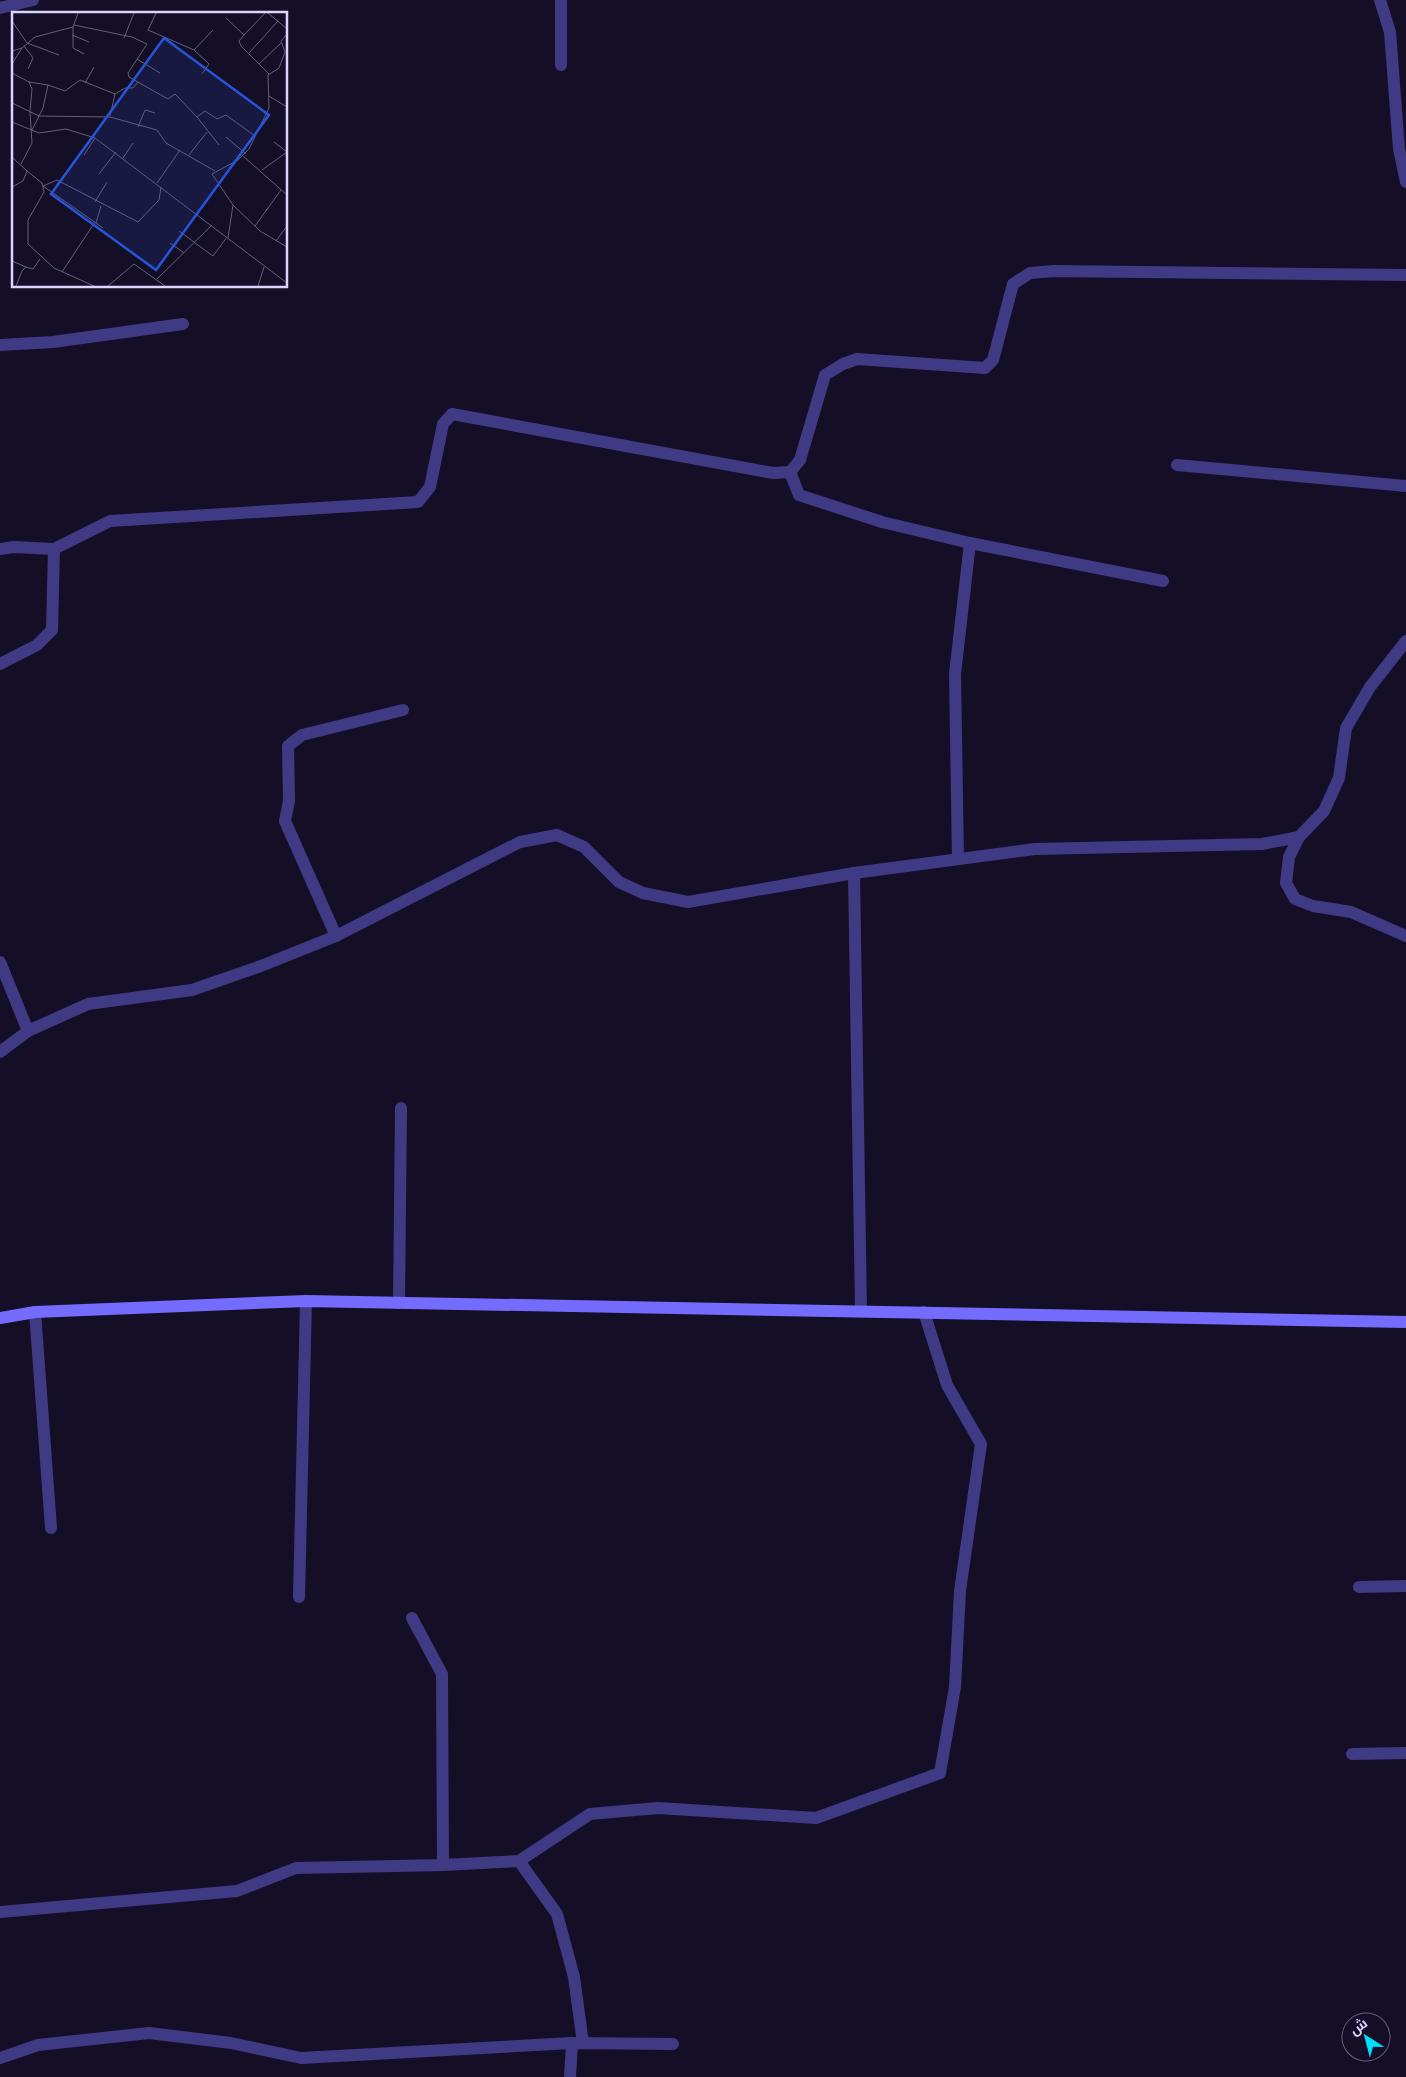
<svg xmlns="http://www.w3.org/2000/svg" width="1406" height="2077" font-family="'PT Sans Narrow',Cairo,sans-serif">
<rect width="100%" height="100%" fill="#140f26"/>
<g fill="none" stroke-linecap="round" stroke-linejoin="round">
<g stroke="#403a85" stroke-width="12">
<polyline points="1380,0 1390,32 1399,149 1406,182"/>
<polyline points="0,8 33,0"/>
<polyline points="561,65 561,0"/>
<polyline points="0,345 53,342 183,324"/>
<polyline points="1177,465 1406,486"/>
<polyline points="790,472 799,495 882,522 970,543 1163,581"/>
<polyline points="0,549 14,547 54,549 110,521 418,502 430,487 443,424 452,414 773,473 790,472 800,460 825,375 843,364 857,359 985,368 993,360 1013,284 1030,273 1054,271 1406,275"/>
<polyline points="1406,641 1370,687 1346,728 1339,778 1324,811 1299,837 1289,857 1286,883 1295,899 1313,906 1351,912 1406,936"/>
<polyline points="0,664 37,645 52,630 54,549"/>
<polyline points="958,859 955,674 970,543"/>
<polyline points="854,873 861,1311"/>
<polyline points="336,936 285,821 289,801 288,746 302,735 403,710"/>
<polyline points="0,962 28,1031"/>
<polyline points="0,1052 28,1031 88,1004 192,990 261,966 336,936 520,842 557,835 584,847 619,882 643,893 688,902 854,873 1035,849 1262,844 1299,837"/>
<polyline points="399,1303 401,1108"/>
<polyline points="35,1312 51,1528"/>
<polyline points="1359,1587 1406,1586"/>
<polyline points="299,1597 306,1301"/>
<polyline points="412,1618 442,1674 443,1865"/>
<polyline points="1352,1754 1406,1753"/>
<polyline points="519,1861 557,1914 574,1977 583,2043"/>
<polyline points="0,1912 237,1891 296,1868 443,1865 519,1861 590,1814 658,1808 816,1818 940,1773 955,1687 960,1591 981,1444 947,1385 924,1312"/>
<polyline points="0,2058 38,2045 149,2033 231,2043 301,2058 572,2043 673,2044"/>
<polyline points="570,2077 572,2043"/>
</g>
<polyline stroke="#746cff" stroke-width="12" points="0,1318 35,1312 306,1301 1406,1322"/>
</g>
<g transform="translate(12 12)">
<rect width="275" height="275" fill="#140f26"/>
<path fill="none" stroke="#645e7d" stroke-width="1" d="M144 1 136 18 182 38 197 52 190 62M256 1 275 17M214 6 232 23 227 29 229 34 257 62M0 9 15 31 47 43M62 13 120 25 135 32 116 61 117 65 156 87 163 82 185 105 193 99 205 107 214 103 243 124M61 15V36L72 42M60 23 77 30M232 23 253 1M112 26 122 1M12 34 21 46 16 57M182 38 201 18M0 39 10 36 23 25 61 15 66 1M237 41 266 9M125 47 148 61M0 52 10 36M247 52 269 31M0 61 17 70 20 77 18 100 20 131 9 152M17 70 36 73 53 79 68 68 103 82 113 76H121L126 70M73 71 82 55M257 84 275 95M0 91 27 104 98 105 145 118 154 131 203 159M98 104 103 82M185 105 207 133M0 110 27 121 54 117 83 126 275 271M126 115 133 98 143 101M20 118 31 96 36 73M214 125 234 142M262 130 275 140M72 143 83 126M177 143 195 120M231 144 275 183M0 145 15 159 11 169 0 175M111 146 121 131M250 158 275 140M15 159 30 171 32 180 16 208V232L42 256 82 274M87 162 104 140M145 171 168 138M83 190 95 170M221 193 248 219 275 235M256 196 269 178M84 211 89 194M243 214 256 196 254 199M91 216 31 174 45 168 126 210 147 188 149 175M167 219 201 244 215 225M216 226 221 193 200 162 226 148 237 137 257 96 256 63 267 56 273 40 269 29 275 22M264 229 275 214M158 231 172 241M0 249 14 255M50 260 83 210M145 267 200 213M4 274 10 259 14 255 21 257 28 247M96 274 122 252 153 274M246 274 252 255"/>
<path fill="#2655da" fill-opacity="0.15" stroke="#2655da" stroke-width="2.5" d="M152 26 257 103 144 258 39 182Z"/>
<rect width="275" height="275" fill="none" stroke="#dbd4ff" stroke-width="2.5"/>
</g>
<g transform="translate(1366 2037) rotate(324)"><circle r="24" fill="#140f26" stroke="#645e7d"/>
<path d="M0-4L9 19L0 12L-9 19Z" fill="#01ddfe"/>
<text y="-8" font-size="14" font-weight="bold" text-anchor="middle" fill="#dbd4ff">ش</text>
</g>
</svg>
